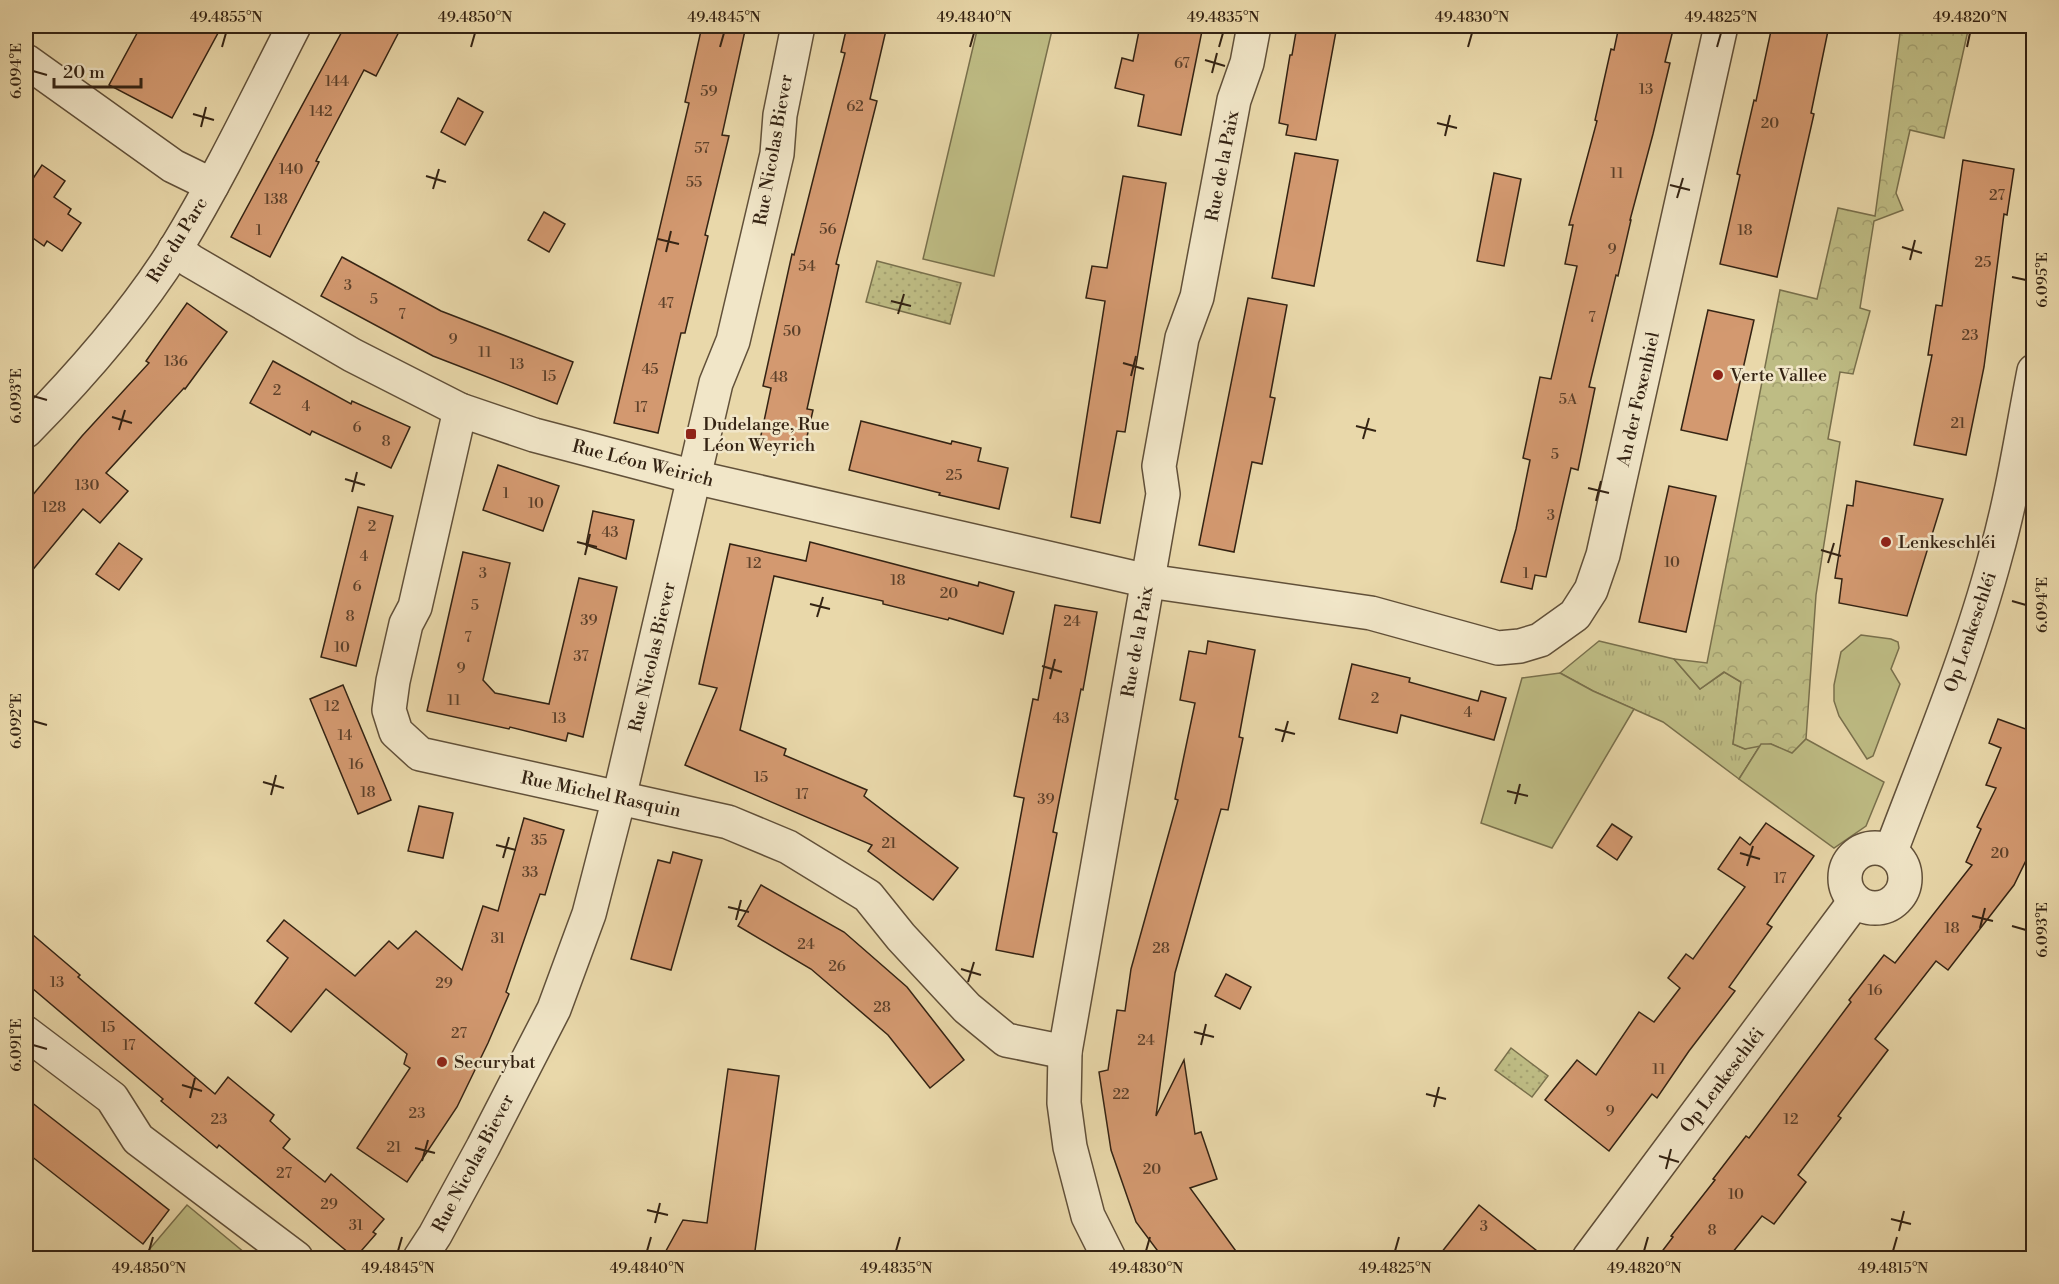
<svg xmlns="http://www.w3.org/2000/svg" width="2059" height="1284" font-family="'Libre Bodoni',serif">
<defs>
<pattern id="grass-tufts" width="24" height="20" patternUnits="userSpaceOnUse" patternTransform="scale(1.5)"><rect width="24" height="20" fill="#bebc84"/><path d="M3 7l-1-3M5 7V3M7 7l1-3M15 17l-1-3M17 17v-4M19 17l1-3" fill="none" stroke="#a4a171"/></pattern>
<pattern id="forest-crowns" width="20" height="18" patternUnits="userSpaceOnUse" patternTransform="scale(1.5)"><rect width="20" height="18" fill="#bebc84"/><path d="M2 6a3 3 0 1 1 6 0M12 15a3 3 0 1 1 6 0" fill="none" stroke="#a4a171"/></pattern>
<pattern id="garden-dots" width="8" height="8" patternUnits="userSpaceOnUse" patternTransform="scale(1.5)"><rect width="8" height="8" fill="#bebc84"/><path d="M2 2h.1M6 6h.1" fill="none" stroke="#a4a171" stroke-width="1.8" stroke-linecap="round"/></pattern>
</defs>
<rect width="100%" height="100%" fill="#e9d8aa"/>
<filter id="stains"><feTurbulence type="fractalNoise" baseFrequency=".00333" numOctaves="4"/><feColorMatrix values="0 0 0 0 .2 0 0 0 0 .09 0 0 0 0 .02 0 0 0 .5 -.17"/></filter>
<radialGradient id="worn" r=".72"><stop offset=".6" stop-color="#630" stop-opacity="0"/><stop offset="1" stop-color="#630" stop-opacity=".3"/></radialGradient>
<polygon fill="url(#grass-tufts)" stroke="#79704c" stroke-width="1.5" points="1599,641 1674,659 1700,689 1725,672 1741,682 1733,744 1745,749 1761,744 1739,779 1663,722 1593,691 1560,673"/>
<polygon fill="url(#forest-crowns)" stroke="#79704c" stroke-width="1.5" points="1901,26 1969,26 1944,138 1910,130 1896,193 1903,210 1874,221 1860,308 1870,311 1853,374 1840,372 1828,439 1840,442 1816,595 1806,739 1792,754 1771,744 1745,749 1733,744 1741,682 1724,672 1700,689 1674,659 1707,663 1780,290 1817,299 1838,208 1875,216"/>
<g fill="#bebc84" stroke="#79704c" stroke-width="1.5">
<polygon points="978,26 1053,26 994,276 923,259"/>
<polygon points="1861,635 1891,639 1898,642 1899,648 1891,669 1900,684 1873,756 1867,759 1839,716 1834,701 1834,685 1841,652"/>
<polygon points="1560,673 1593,691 1634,709 1552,848 1481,823 1522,678"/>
<polygon points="1806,739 1884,782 1866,826 1834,848 1739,779 1761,744 1771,744 1792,753"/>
<polygon points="187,1205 251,1258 142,1258"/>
</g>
<g fill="url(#garden-dots)" stroke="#79704c" stroke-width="1.5">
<polygon points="877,261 961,283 950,324 866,302"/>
<polygon points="1511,1048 1548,1076 1532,1097 1495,1070"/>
</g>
<g fill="#d39970" stroke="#342313" stroke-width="1.5">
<polygon points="141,26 204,26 218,33 172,118 109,85"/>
<polygon points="345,26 402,26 376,76 364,70 316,161 319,162 270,257 231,237"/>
<polygon points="702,26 746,26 722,135 729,136 705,235 708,236 685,333 681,333 658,433 614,423 689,103 685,102"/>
<polygon points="847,26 887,26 870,99 877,101 836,264 839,265 807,409 813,410 804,450 760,440 771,388 763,386 792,254 794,255 845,53 841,52"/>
<polygon points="1140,26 1203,26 1181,135 1138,126 1144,95 1115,88 1122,58 1133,61"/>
<polygon points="1297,26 1337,26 1316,140 1286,135 1288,125 1279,123 1290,55 1292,55"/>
<polygon points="1619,26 1674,26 1665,62 1670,63 1653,134 1630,220 1631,220 1618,276 1616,275 1589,387 1595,388 1578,470 1571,468 1546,577 1535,575 1532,589 1501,582 1516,529 1530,460 1523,458 1540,377 1551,379 1577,266 1565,264 1573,225 1569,225 1597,121 1595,120 1611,49 1614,50"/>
<polygon points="1772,26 1829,26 1811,113 1814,114 1777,277 1720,264 1740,175 1737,174 1754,100 1756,101"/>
<polygon points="458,98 483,112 465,145 441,132"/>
<polygon points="1295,153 1338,160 1314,286 1272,278"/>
<polygon points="1963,160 2014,169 2007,215 2004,214 1984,367 1966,455 1914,445 1932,355 1928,355 1936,305 1942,306"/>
<polygon points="42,165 65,181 54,197 71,209 68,214 81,223 62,251 47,241 44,246 26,233 26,189"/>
<polygon points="1494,173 1521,179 1504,266 1477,261"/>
<polygon points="1123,176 1166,183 1125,432 1117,431 1100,523 1071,517 1105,301 1086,298 1092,266 1107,268"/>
<polygon points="544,212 565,224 549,252 528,240"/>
<polygon points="342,257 441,311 573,362 557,404 433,356 321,296"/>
<polygon points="1248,298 1287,305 1270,397 1275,398 1262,464 1252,462 1234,552 1199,545"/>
<polygon points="187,303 227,332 185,389 184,388 106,473 128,491 100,523 83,509 26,578 26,503 82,436 149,363 146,361"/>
<polygon points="1708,310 1754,320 1727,440 1681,430"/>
<polygon points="273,361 351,404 352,401 410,427 391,468 312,431 310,435 250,403"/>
<polygon points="861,421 951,444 952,441 981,448 978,461 1008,468 999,509 939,495 940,493 849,470"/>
<polygon points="498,465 559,486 543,531 483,510"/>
<polygon points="1856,481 1943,499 1907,616 1839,603 1842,579 1835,578 1847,505 1853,506"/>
<polygon points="1669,486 1716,496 1686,632 1639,622"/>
<polygon points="358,507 393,516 356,666 321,657"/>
<polygon points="593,511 634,520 626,559 586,545"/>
<polygon points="810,542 978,586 979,582 1014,592 1003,634 949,618 948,620 883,604 883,601 774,576 740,730 786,749 784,755 867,790 864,796 958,868 933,900 868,851 872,845 685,765 717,688 699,684 730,544 806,561"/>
<polygon points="119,543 142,559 119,590 96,574"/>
<polygon points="463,552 510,563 483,680 495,693 549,704 579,578 617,587 583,737 568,733 566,741 510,727 509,729 427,711"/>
<polygon points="1055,605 1097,612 1083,690 1081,689 1053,832 1057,833 1033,957 996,950 1024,798 1014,796 1033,699 1038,700"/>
<polygon points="1208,641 1255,650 1239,737 1243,738 1228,810 1221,809 1175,973 1156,1116 1184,1060 1195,1134 1201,1132 1217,1179 1190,1188 1241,1258 1163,1258 1136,1222 1111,1150 1099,1072 1108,1070 1117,1010 1125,1011 1131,969 1178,800 1175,799 1195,703 1180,700 1189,651 1206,654"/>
<polygon points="1352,664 1410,678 1409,682 1478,701 1481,691 1506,698 1494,740 1401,715 1397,733 1339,719"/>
<polygon points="343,685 391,800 358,814 310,699"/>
<polygon points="1998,719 2034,732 2034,844 2014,885 1948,970 1936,961 1875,1039 1888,1050 1838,1116 1841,1118 1798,1175 1806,1182 1774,1224 1762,1216 1728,1258 1657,1258 1673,1237 1671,1236 1715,1180 1713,1179 1746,1136 1749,1138 1851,1002 1849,1000 1884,955 1895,963 1972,865 1966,862 1981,829 1977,827 1996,788 1986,785 2001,748 1989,743"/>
<polygon points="419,806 453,813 443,858 408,851"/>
<polygon points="524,818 564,830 545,895 540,894 506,992 509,994 488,1043 457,1107 407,1182 357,1148 410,1068 404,1064 407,1054 326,989 291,1032 255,1003 288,958 267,941 284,920 355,976 389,941 398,949 416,931 462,970 483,906 498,911"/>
<polygon points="1766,823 1814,856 1767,924 1772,927 1729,987 1735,991 1689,1051 1657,1098 1652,1094 1609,1151 1545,1100 1577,1060 1596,1075 1639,1012 1654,1022 1680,988 1668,978 1686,954 1693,959 1745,887 1718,869 1740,837 1750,845"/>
<polygon points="1612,824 1632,837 1617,860 1597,846"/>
<polygon points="673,852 702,860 671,970 631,959 658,860 670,863"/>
<polygon points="761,885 844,932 907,987 964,1060 930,1088 888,1035 811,969 738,926"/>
<polygon points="26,929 80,975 78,977 215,1094 228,1077 274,1115 270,1121 290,1139 283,1148 325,1182 331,1174 384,1219 373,1232 376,1234 355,1258 219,1145 217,1148 161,1101 163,1099 26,983"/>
<polygon points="1226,974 1251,987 1240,1009 1215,996"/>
<polygon points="728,1069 779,1076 754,1258 662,1258 683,1220 707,1223"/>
<polygon points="26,1098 169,1210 143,1244 26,1152"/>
<polygon points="1479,1205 1546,1258 1437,1258"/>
</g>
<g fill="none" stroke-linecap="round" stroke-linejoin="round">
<g stroke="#615039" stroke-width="36">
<g id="minor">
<polyline points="26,61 173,166 212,185"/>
<polyline points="175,249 191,261 352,355 460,410 534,435 694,477 1148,581 1371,613 1498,648 1520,646 1540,640 1575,615 1591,590 1603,555 1721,26"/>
<polyline points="460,410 415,607 406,624 393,681 389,710 396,732 420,754 728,822 788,847 868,896 901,937 967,1008 1006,1040 1065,1052"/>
<path d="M26 431C80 376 135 314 176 248 220 176 256 100 294 26"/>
<circle cx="1875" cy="878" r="30"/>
<path d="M1891 851C1928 753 1969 656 1996 554 2013 494 2022 432 2034 371"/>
<polyline points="26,1033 112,1098 138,1139 296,1258"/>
<polyline points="420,1258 435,1235 483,1147 554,1009 589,914 619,798 716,383 733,341 777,154 780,115 798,26"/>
<polyline points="1109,1258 1088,1216 1070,1147 1064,1103 1065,1052 1163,494 1159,466 1182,338 1197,297 1234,100 1247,63 1254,26"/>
<polyline points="1589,1258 1855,901"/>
</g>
</g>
<use href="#minor" stroke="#f1e6c8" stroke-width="33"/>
</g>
<path fill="none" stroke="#342313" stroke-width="2" d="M222 47 226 33M471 47 475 33M720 47 724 33M970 47 974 33M1219 47 1223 33M1468 47 1472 33M1717 47 1721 33M1967 47 1970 33M1205 60 1225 66M33 71 47 75M1212 73 1217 53M193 114 214 120M1437 123 1457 128M201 127 206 107M1445 136 1450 115M426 176 446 182M1670 185 1690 190M433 189 439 169M1677 198 1683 178M658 239 679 244M1902 247 1922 253M666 252 671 231M1910 260 1915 240M2012 277 2026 280M891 301 911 306M898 314 904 294M1123 363 1144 369M1131 376 1136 356M33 396 47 400M112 417 132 423M1356 426 1376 431M119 430 125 410M1363 439 1369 418M345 479 365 485M1588 488 1609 493M352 492 357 472M1596 501 1601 481M577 542 597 547M1821 550 1841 556M585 555 590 534M1828 563 1834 543M2012 601 2026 605M810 604 830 609M817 617 823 597M1042 666 1062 672M1050 679 1055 659M33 721 47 725M1275 729 1295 734M1282 742 1288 721M263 782 284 788M1507 791 1528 796M271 795 276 775M1515 804 1520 784M496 845 516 850M1740 853 1760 859M503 858 509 837M1747 866 1753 846M728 907 749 912M1972 916 1993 921M736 920 741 900M2012 926 2026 930M1980 928 1985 908M961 969 981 975M968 982 974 962M1194 1032 1214 1037M33 1045 47 1049M1201 1045 1206 1024M182 1085 202 1091M1426 1094 1446 1099M190 1098 195 1078M1434 1107 1439 1087M415 1148 435 1153M1659 1156 1679 1162M422 1161 428 1140M1666 1169 1671 1149M647 1210 668 1215M1891 1219 1911 1224M655 1223 660 1203M1899 1231 1904 1211M149 1251 153 1237M398 1251 402 1237M647 1251 651 1237M896 1251 900 1237M1146 1251 1150 1237M1395 1251 1399 1237M1644 1251 1648 1237M1893 1251 1897 1237"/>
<g fill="#8f2418" stroke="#f1e6c8" stroke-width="2">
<circle cx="1718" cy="375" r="6"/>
<rect x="685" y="428" width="12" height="12" rx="3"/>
<circle cx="1886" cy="542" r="6"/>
<circle cx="442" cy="1062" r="6"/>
</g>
<g text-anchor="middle" stroke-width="5" stroke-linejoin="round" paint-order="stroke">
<g font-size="15" fill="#5c402a">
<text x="1182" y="68">67</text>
<text x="337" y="86">144</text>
<text x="1646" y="94">13</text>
<text x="709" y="96">59</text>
<text x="855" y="111">62</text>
<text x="321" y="116">142</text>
<text x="1770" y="128">20</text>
<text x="702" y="153">57</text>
<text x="291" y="174">140</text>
<text x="1617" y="178">11</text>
<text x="694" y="187">55</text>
<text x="1997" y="200">27</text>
<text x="276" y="204">138</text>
<text x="828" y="234">56</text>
<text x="259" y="235">1</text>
<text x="1745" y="235">18</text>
<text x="1612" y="254">9</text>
<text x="1983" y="267">25</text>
<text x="807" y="271">54</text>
<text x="348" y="290">3</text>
<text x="374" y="304">5</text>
<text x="666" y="308">47</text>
<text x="402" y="319">7</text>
<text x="1592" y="322">7</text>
<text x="792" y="336">50</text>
<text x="1970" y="340">23</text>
<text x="453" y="344">9</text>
<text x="485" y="357">11</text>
<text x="176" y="366">136</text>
<text x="517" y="369">13</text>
<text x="650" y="374">45</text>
<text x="549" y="381">15</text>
<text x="779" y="382">48</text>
<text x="277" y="395">2</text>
<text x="1568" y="404">5A</text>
<text x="306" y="411">4</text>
<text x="641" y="412">17</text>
<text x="1958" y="428">21</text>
<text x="357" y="432">6</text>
<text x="386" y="446">8</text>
<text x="1555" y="459">5</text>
<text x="954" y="480">25</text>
<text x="87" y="490">130</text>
<text x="506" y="498">1</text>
<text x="536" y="508">10</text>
<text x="54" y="512">128</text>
<text x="1551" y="520">3</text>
<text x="372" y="531">2</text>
<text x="610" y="537">43</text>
<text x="364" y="561">4</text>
<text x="1672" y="567">10</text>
<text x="754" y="568">12</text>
<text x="483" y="578">3</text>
<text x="1526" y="578">1</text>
<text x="898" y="585">18</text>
<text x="357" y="591">6</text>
<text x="949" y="598">20</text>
<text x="475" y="610">5</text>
<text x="350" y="621">8</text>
<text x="589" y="625">39</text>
<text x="1072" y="626">24</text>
<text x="468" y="642">7</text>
<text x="342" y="652">10</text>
<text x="581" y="661">37</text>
<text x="461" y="673">9</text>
<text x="1375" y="703">2</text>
<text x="454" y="705">11</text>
<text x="332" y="711">12</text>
<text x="1468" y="717">4</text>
<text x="559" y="723">13</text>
<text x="1061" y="723">43</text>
<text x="345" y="740">14</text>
<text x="356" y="769">16</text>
<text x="761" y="782">15</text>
<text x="368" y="797">18</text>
<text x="802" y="799">17</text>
<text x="1046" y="804">39</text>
<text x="539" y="845">35</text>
<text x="889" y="848">21</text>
<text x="2000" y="858">20</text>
<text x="530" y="877">33</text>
<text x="1780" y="883">17</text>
<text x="1952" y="933">18</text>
<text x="498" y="943">31</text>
<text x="806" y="949">24</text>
<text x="1161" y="953">28</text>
<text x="837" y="971">26</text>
<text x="57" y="987">13</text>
<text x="444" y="988">29</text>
<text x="1875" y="995">16</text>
<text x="882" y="1012">28</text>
<text x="108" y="1032">15</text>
<text x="459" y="1038">27</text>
<text x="1146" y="1045">24</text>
<text x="129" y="1050">17</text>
<text x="1659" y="1074">11</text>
<text x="1121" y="1099">22</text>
<text x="1610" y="1116">9</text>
<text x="417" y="1118">23</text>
<text x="219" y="1124">23</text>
<text x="1791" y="1124">12</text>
<text x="394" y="1152">21</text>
<text x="1152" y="1174">20</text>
<text x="284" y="1178">27</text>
<text x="1736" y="1199">10</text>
<text x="329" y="1209">29</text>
<text x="356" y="1230">31</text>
<text x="1484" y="1231">3</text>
<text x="1712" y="1235">8</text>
</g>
<g font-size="18" fill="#342313" stroke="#f1e6c8">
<text transform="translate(773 150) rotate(-80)" y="6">Rue Nicolas Biever</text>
<text transform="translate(1222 166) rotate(-79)" y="6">Rue de la Paix</text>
<text transform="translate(177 240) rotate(-58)" y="6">Rue du Parc</text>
<text transform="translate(1638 399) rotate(-77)" y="6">An der Foxenhiel</text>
<text transform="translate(643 463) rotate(14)" y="6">Rue Léon Weirich</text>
<text transform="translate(1970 632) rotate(-71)" y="6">Op Lenkeschléi</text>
<text transform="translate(1137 642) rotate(-80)" y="6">Rue de la Paix</text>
<text transform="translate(652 657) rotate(-77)" y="6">Rue Nicolas Biever</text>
<text transform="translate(601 794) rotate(12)" y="6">Rue Michel Rasquin</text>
<text transform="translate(1722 1080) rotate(-53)" y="6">Op Lenkeschléi</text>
<text transform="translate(473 1163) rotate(-62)" y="6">Rue Nicolas Biever</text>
</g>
<g font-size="18" fill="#342313" stroke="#f1e6c8" text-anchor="start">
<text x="1730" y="381">Verte Vallee</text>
<text x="703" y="430">Dudelange, Rue<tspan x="703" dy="21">Léon Weyrich</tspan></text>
<text x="1898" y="548">Lenkeschléi</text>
<text x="454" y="1068">Securybat</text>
</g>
</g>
<rect width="2059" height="1284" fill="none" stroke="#e9d8aa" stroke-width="66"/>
<path d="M54 78v9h87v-9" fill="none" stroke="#342313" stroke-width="3"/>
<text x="63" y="78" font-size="18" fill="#342313" stroke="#f1e6c8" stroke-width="4.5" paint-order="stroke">20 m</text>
<rect x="33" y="33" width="1993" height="1218" fill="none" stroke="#342313" stroke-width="2"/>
<g font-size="15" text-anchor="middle" fill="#342313">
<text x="226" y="22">49.4855°N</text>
<text x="475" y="22">49.4850°N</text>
<text x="724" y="22">49.4845°N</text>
<text x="974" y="22">49.4840°N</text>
<text x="1223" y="22">49.4835°N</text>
<text x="1472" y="22">49.4830°N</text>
<text x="1721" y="22">49.4825°N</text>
<text x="1970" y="22">49.4820°N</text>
<text transform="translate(16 71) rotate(-90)" y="5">6.094°E</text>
<text transform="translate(2042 280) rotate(-90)" y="5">6.095°E</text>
<text transform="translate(16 396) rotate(-90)" y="5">6.093°E</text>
<text transform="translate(2042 605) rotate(-90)" y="5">6.094°E</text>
<text transform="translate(16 721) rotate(-90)" y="5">6.092°E</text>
<text transform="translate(2042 930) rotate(-90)" y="5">6.093°E</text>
<text transform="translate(16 1045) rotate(-90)" y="5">6.091°E</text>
<text x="149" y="1273">49.4850°N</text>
<text x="398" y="1273">49.4845°N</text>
<text x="647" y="1273">49.4840°N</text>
<text x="896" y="1273">49.4835°N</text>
<text x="1146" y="1273">49.4830°N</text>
<text x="1395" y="1273">49.4825°N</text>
<text x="1644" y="1273">49.4820°N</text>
<text x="1893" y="1273">49.4815°N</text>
</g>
<rect width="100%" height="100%" filter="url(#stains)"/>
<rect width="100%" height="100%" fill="url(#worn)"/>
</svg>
